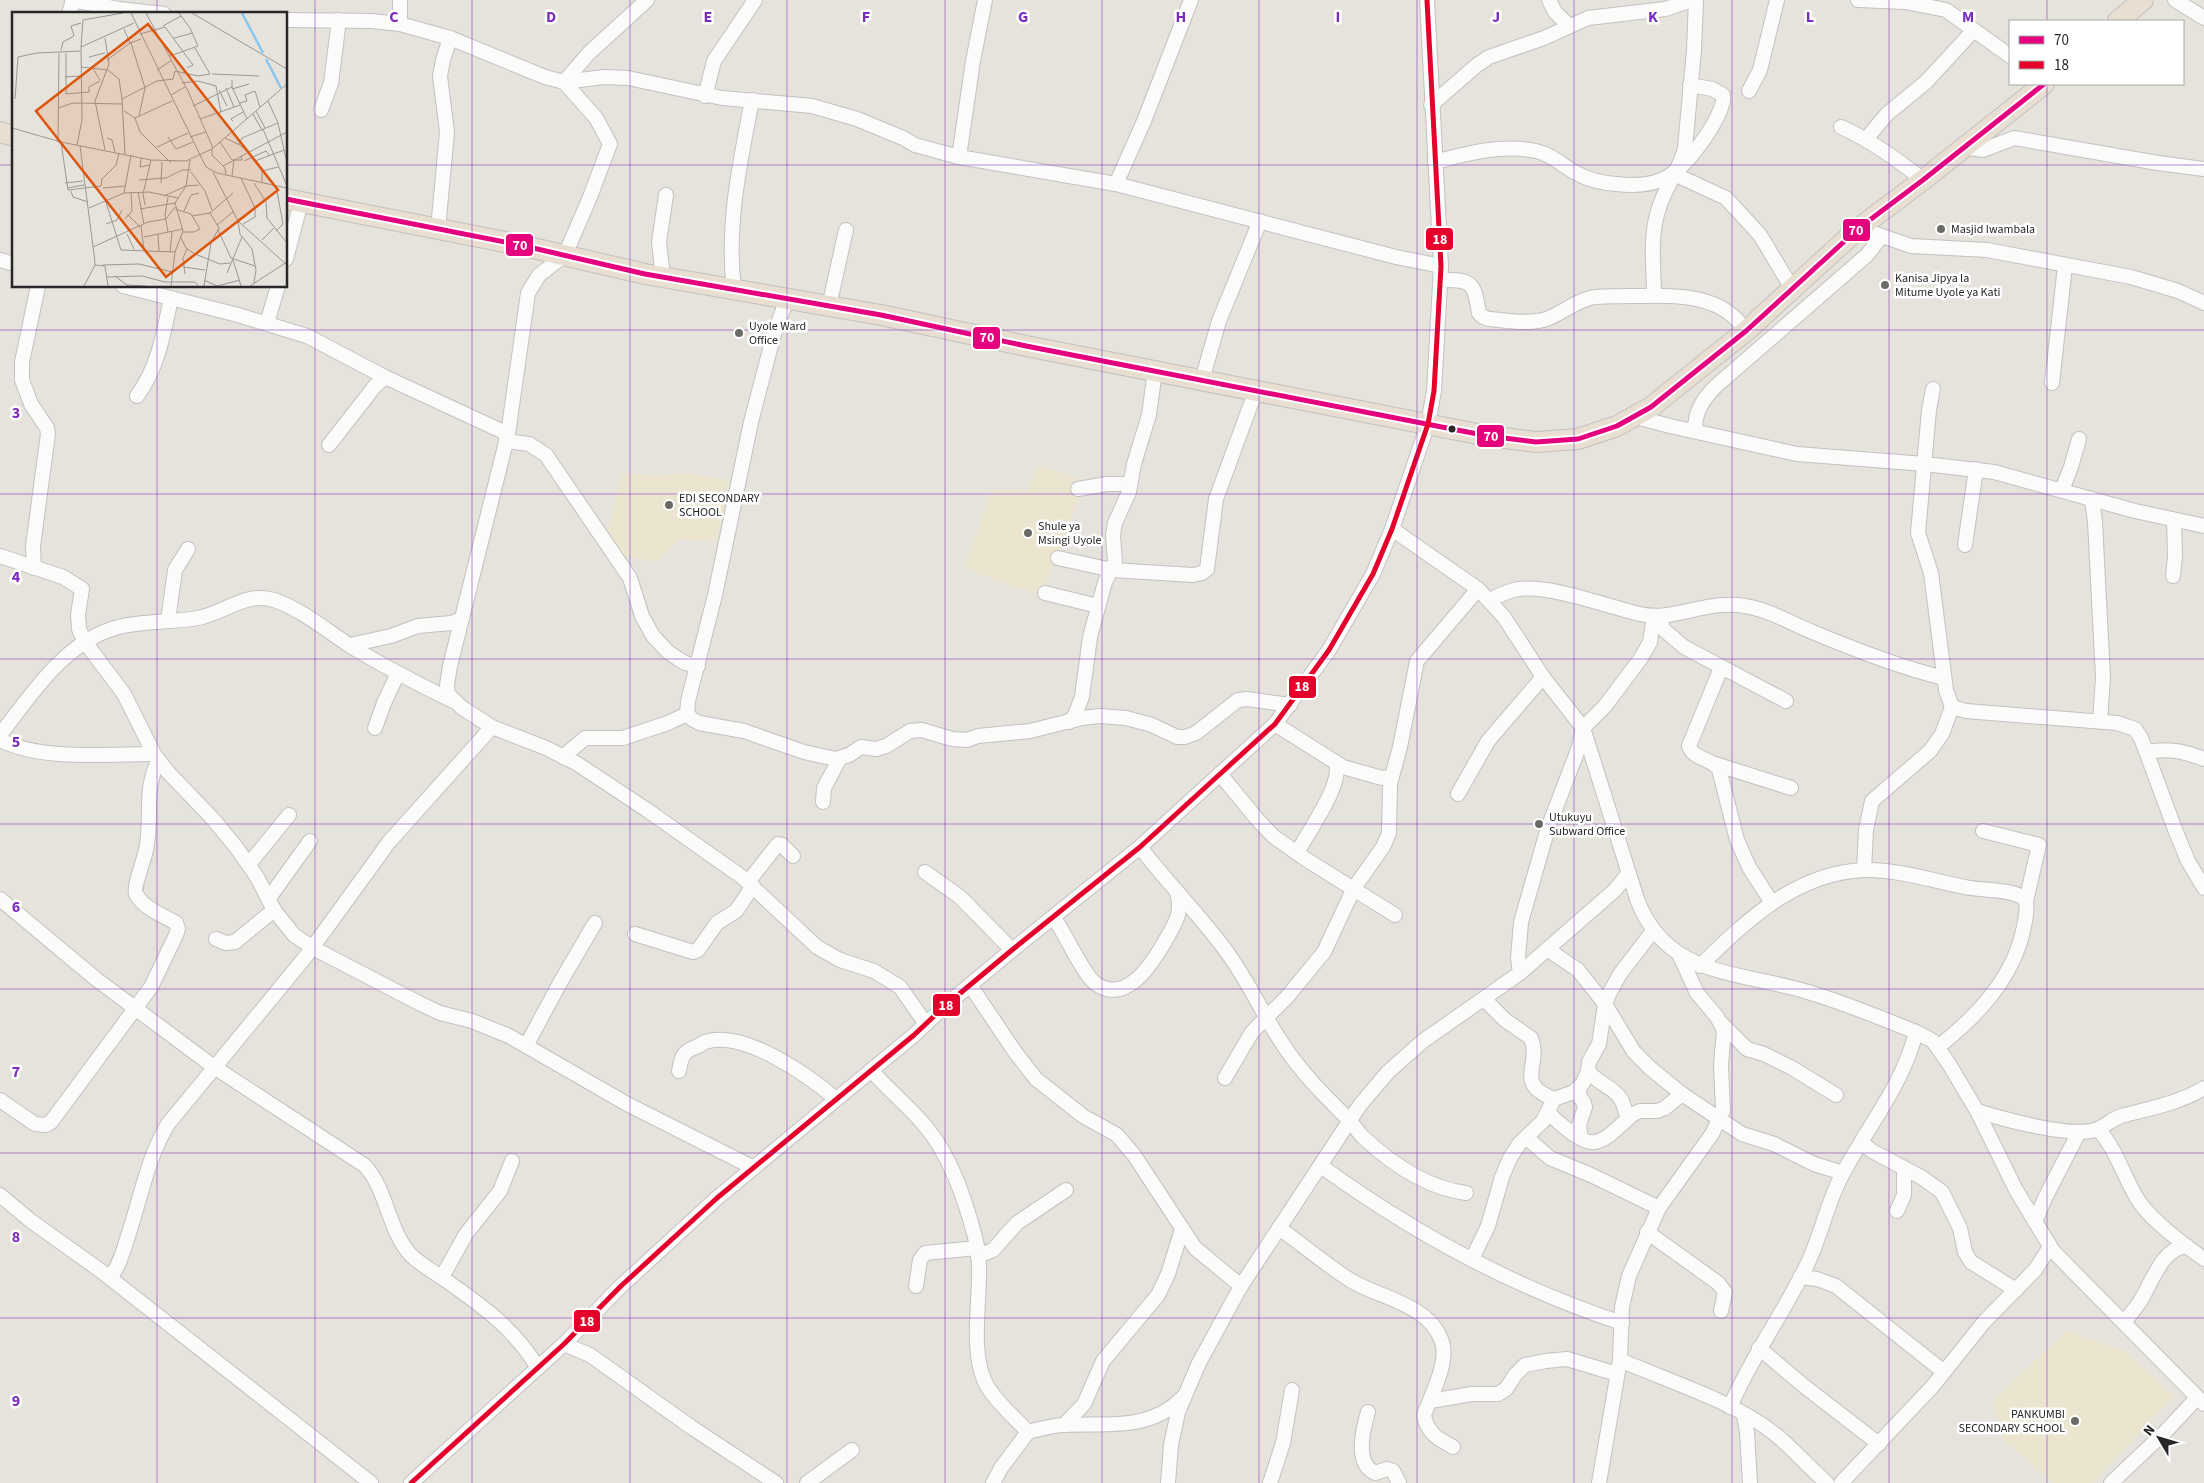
<svg xmlns="http://www.w3.org/2000/svg" width="2204" height="1483" font-family="'Source Sans 3',sans-serif">
<rect width="100%" height="100%" fill="#e6e3dc"/>
<g fill="#ebe5cf">
<polygon points="1039,466 1086,480 1042,596 964,568 992,490 1027,491"/>
<polygon points="622,473 649,475 692,474 729,480 717,542 681,539 656,562 620,555 608,530"/>
<polygon points="2066,1331 2125,1351 2174,1396 2093,1483 2053,1483 2003,1440 1992,1402"/>
</g>
<g fill="none" stroke-linecap="round" stroke-linejoin="round">
<g stroke="#c3c1c2" stroke-width="16">
<g id="minor">
<polyline points="72,0 119,9 164,14"/>
<polyline points="400,0 400,24"/>
<polyline points="647,0 589,53 564,82 596,118 610,144 590,197 565,255 539,275 528,293 508,434 450,666 447,685 448,694 461,707 492,727 546,748 576,763 647,810 742,877 817,947 840,960 874,971 900,987 926,1024"/>
<polyline points="1549,0 1555,12 1569,26"/>
<polyline points="1858,0 1905,2 1946,10 2010,56"/>
<polyline points="2175,0 2204,18"/>
<polyline points="69,14 73,0"/>
<polyline points="286,20 372,21 400,24 450,38 545,77 564,82 604,77 628,78 722,98 812,106 857,119 903,138 915,145 959,157 1116,184 1396,257 1441,266"/>
<polyline points="1749,91 1760,70 1777,0"/>
<polyline points="705,96 714,61 755,0"/>
<polyline points="1431,105 1477,65 1489,57 1544,38 1588,18 1665,9 1692,0"/>
<polyline points="321,110 331,83 339,20"/>
<path d="M1841 127C1872 141 1897 159 1923 180"/>
<polyline points="1866,139 1887,114 1926,82 1974,30"/>
<polyline points="1964,147 1983,150 2014,138 2158,163 2204,169"/>
<polyline points="959,157 973,61 985,0"/>
<path d="M1435 162C1468 153 1502 144 1536 151 1551 154 1563 166 1576 173 1589 180 1601 183 1616 184 1663 190 1680 173 1706 136 1711 129 1726 104 1723 95L1712 89 1690 85"/>
<polyline points="1674,174 1726,198 1760,235 1793,290"/>
<polyline points="1116,184 1144,121 1191,0"/>
<polyline points="1859,228 1911,246 1987,250 2131,277 2178,291 2204,303"/>
<polyline points="438,229 447,132 440,76 443,60 450,38"/>
<polyline points="286,259 301,202"/>
<polyline points="0,260 14,264"/>
<polyline points="663,277 659,242 666,195"/>
<path d="M1441 280C1473 279 1474 283 1479 313 1484 320 1492 319 1500 320 1515 322 1534 324 1549 318 1563 312 1575 302 1590 298 1603 295 1616 297 1628 296 1671 296 1720 291 1746 331"/>
<polyline points="123,286 238,315 307,336 385,377 508,434"/>
<path d="M734 289C726 225 740 163 752 100"/>
<path d="M1654 296C1654 266 1649 237 1659 208 1665 187 1680 169 1685 148L1694 50 1696 0"/>
<polyline points="787,299 774,334 751,422 715,595 688,701 687,714 692,719 699,723 744,731 804,752 836,759 849,755 861,747 876,749 886,746 910,731 922,730 952,739 967,740 978,736 1030,731 1082,718 1100,716 1126,718 1152,725 1177,737 1185,737 1196,733 1238,700 1247,699 1290,705"/>
<polyline points="829,306 846,230"/>
<polyline points="267,323 278,286"/>
<polyline points="1202,380 1219,321 1260,221"/>
<polyline points="2052,383 2065,266"/>
<polyline points="1933,389 1929,410 1918,533 1931,573 1946,690 1952,707 1966,711 2117,723 2135,729 2141,738 2176,832 2188,861 2204,888"/>
<path d="M137 396C158 368 164 332 171 298"/>
<polyline points="1636,417 1670,426 1797,454 1925,464 1994,472 2135,511 2204,526"/>
<path d="M1695 430C1695 411 1703 399 1716 386L1867 255 1881 237"/>
<polyline points="506,441 529,444 546,455 630,578 642,616 653,636 668,652 677,658 685,663 698,666"/>
<polyline points="329,445 375,386 385,377"/>
<polyline points="1078,489 1107,484 1130,484"/>
<polyline points="2062,490 2071,467 2079,439"/>
<polyline points="2092,499 2095,522 2103,677 2100,721"/>
<path d="M1392 529 1478 589 1504 617 1543 677 1583 728 1637 899C1666 978 1740 971 1808 992 1845 1003 1881 1018 1916 1032L1933 1041 1949 1064 1977 1111 2016 1190 2053 1251 2204 1404"/>
<polyline points="1965,545 1976,469"/>
<polyline points="0,556 63,577 82,589 78,615 79,629 85,642 124,694 154,754 167,771 212,818 236,847 257,877 274,910 294,935 313,948 417,1002 440,1013 472,1021 509,1036 627,1104 754,1168"/>
<polyline points="1058,558 1112,570 1193,575 1202,573 1207,569 1216,499 1256,390"/>
<polyline points="34,568 33,546 48,434 47,428 31,404 22,380 22,362 38,286"/>
<polyline points="2173,576 2175,556 2174,520"/>
<polyline points="1045,593 1098,606"/>
<path d="M1489 600C1498 596 1507 591 1518 589 1553 585 1605 606 1640 614 1673 622 1708 599 1745 606 1770 610 1792 624 1815 633 1858 651 1899 667 1944 678"/>
<polyline points="1660,616 1663,629 1684,647 1786,701"/>
<polyline points="168,621 175,570 188,549"/>
<polyline points="350,645 391,636 418,626 451,623 462,619"/>
<path d="M1721 668 1689 746C1693 759 1710 758 1719 769L1737 840 1749 867 1772 903"/>
<polyline points="1069,722 1075,715 1082,697 1090,637 1105,582 1115,562 1113,535 1115,523 1129,492 1134,464 1149,415 1155,371"/>
<polyline points="1275,724 1343,767 1382,778 1391,777"/>
<polyline points="375,728 384,703 398,673"/>
<path d="M0 735C31 695 64 643 115 628 142 620 171 623 198 618 224 613 247 591 274 600 303 610 327 631 352 647 385 667 418 684 453 701"/>
<path d="M0 740C42 761 107 754 154 754"/>
<path d="M2147 752C2169 748 2183 751 2204 759"/>
<polyline points="563,757 585,738 623,738 668,723 687,714"/>
<polyline points="1715,764 1791,788"/>
<polyline points="1220,774 1257,819 1273,836 1307,860 1395,915"/>
<polyline points="1458,794 1488,741 1543,677"/>
<polyline points="823,802 824,788 840,758"/>
<polyline points="1983,831 2039,845 2026,901"/>
<path d="M1140 847C1168 884 1202 917 1229 955 1249 983 1263 1015 1282 1043 1299 1070 1322 1093 1344 1115 1352 1122 1357 1131 1364 1138 1392 1164 1428 1188 1466 1193"/>
<path d="M1297 853C1307 833 1343 785 1336 763"/>
<polyline points="249,864 289,815"/>
<polyline points="1864,870 1866,830 1872,801 1930,751 1942,734 1952,707"/>
<polyline points="925,872 960,897 1012,950"/>
<polyline points="748,882 778,844 782,845 793,856"/>
<polyline points="269,898 310,841"/>
<path d="M0 899 96 979 214 1067 364 1165C386 1186 388 1230 410 1254 419 1264 433 1271 444 1279 481 1305 514 1328 538 1368"/>
<path d="M1054 918C1065 933 1083 974 1095 983 1125 1006 1151 965 1164 943 1169 934 1175 925 1178 915 1180 907 1179 900 1177 892"/>
<polyline points="635,934 693,952 698,950 717,923 736,911 753,886"/>
<polyline points="216,939 226,943 235,942 274,910"/>
<polyline points="1547,949 1578,970 1605,1004 1634,1052 1650,1068 1682,1094 1742,1134 1774,1144 1814,1164 1843,1173"/>
<path d="M1700 966C1746 921 1795 873 1864 870 1897 869 1933 881 1965 887 1981 891 2017 888 2026 901 2028 911 2025 921 2023 931 2012 980 1976 1017 1938 1047"/>
<polyline points="1520,973 1518,958 1521,922 1548,828 1579,747 1583,728 1605,706 1641,658 1650,642 1654,616"/>
<polyline points="970,985 1015,1052 1036,1079 1083,1116 1117,1135 1134,1155 1195,1248 1241,1286"/>
<path d="M1484 999 1505 1020 1531 1038C1542 1066 1513 1083 1554 1099"/>
<polyline points="1721,1023 1747,1049 1764,1054 1792,1068 1836,1095"/>
<polyline points="526,1046 561,981 595,923"/>
<path d="M871 1070C888 1090 909 1106 926 1127 951 1157 965 1199 975 1237 987 1279 967 1338 984 1380 991 1397 1015 1418 1028 1432"/>
<path d="M679 1071C682 1054 683 1052 698 1046 702 1044 705 1041 709 1041 747 1032 809 1076 836 1099"/>
<path d="M1588 1071C1597 1083 1613 1087 1620 1098 1625 1104 1623 1111 1629 1116L1640 1111H1657L1665 1108 1682 1094"/>
<polyline points="1225,1078 1252,1032 1287,997 1324,952 1354,888 1383,847 1389,833 1390,784 1400,747 1417,661 1478,589"/>
<polyline points="1580,1088 1578,1094 1584,1103 1585,1107 1579,1125 1581,1138"/>
<path d="M0 1100 35 1124 46 1125 51 1122 151 987 176 935 178 929 176 923C163 915 144 909 136 894 133 889 144 859 146 850 153 817 143 793 158 761"/>
<path d="M1977 1111C2003 1119 2073 1139 2098 1129 2107 1125 2114 1117 2125 1115 2152 1108 2179 1103 2204 1088"/>
<path d="M1548 1113C1557 1121 1582 1145 1595 1142 1609 1139 1620 1125 1631 1116"/>
<path d="M2098 1129C2117 1150 2123 1176 2138 1200 2150 1219 2185 1246 2204 1259"/>
<polyline points="1527,1138 1550,1158 1591,1175 1659,1208"/>
<polyline points="1862,1143 1872,1151 1921,1177 1942,1192 1960,1228 1965,1252 1971,1262 2016,1290"/>
<path d="M1321 1166C1412 1232 1515 1288 1622 1323"/>
<polyline points="0,1195 31,1221 101,1271 371,1483"/>
<polyline points="1897,1211 1904,1195 1904,1168"/>
<polyline points="2035,1222 2045,1198 2079,1132"/>
<path d="M1279 1228C1303 1245 1325 1264 1350 1280 1379 1298 1430 1304 1442 1342 1449 1362 1431 1396 1424 1415 1427 1433 1438 1439 1453 1447"/>
<polyline points="1647,1232 1718,1283 1725,1292 1721,1311"/>
<polyline points="978,1256 993,1250 1017,1223 1066,1190"/>
<polyline points="1472,1259 1488,1226 1502,1177 1510,1158 1519,1144 1543,1121 1554,1099 1574,1092 1583,1083 1588,1071 1589,1062 1599,1044 1605,1004 1609,994 1620,974 1653,931"/>
<polyline points="442,1277 466,1234 500,1191 512,1161"/>
<polyline points="1800,1277 1817,1279 1836,1286 1944,1372"/>
<path d="M110 1278C120 1265 124 1248 129 1233 141 1196 148 1157 168 1124L307 955 389 842 492 727"/>
<polyline points="916,1286 920,1260 925,1253 977,1248"/>
<path d="M2124 1322C2130 1315 2136 1308 2141 1300 2152 1282 2162 1248 2187 1246"/>
<polyline points="564,1344 590,1355 691,1427 776,1483"/>
<polyline points="1759,1348 1804,1386 1879,1444"/>
<path d="M1620 1360C1666 1380 1732 1401 1771 1431 1791 1446 1808 1467 1827 1483"/>
<polyline points="1430,1401 1472,1394 1498,1394 1506,1389 1515,1375 1525,1365 1546,1361 1567,1359 1617,1374"/>
<path d="M1730 1407C1751 1358 1782 1315 1806 1267 1820 1239 1826 1207 1840 1179 1865 1129 1902 1088 1916 1032"/>
<path d="M1368 1412C1363 1429 1354 1463 1375 1473L1387 1469 1393 1471 1399 1483"/>
<polyline points="1744,1415 1747,1432 1750,1483"/>
<polyline points="1064,1425 1084,1404 1103,1361 1158,1295 1168,1274 1182,1229"/>
<polyline points="411,1483 564,1344 621,1286 717,1198 914,1035 946,1005 1012,950 1140,847 1220,774 1275,724 1329,650 1373,574 1392,529 1428,424 1434,391 1441,266 1427,0"/>
<polyline points="807,1483 852,1450"/>
<path d="M993 1483 1001 1468 1028 1432C1040 1429 1053 1425 1066 1425 1107 1423 1150 1431 1182 1398"/>
<polyline points="1168,1483 1171,1445 1178,1412 1199,1363 1241,1286 1360,1105 1388,1072 1423,1041 1520,973 1615,890 1628,874"/>
<polyline points="1270,1483 1283,1443 1292,1390"/>
<polyline points="1599,1483 1620,1360 1622,1307 1629,1276 1659,1208 1712,1134 1723,1111 1721,1065 1724,1030 1717,1017 1697,993 1680,956"/>
<polyline points="1841,1483 1932,1387 1984,1322 2035,1270 2050,1247"/>
<polyline points="2111,1483 2165,1432 2197,1398"/>
</g>
</g>
<g stroke="#c3c1bf" stroke-width="22">
<g id="highway">
<polyline points="2118,21 2143,0"/>
<polyline points="0,132 14,136"/>
<polyline points="286,199 520,245 645,274 881,315 1026,346 1488,436 1536,442 1578,439 1617,426 1651,407 1746,331 1859,228 1923,180 2044,84"/>
</g>
</g>
<use href="#minor" stroke="#fbfbfa" stroke-width="14"/>
<use href="#highway" stroke="#e8ded1" stroke-width="20"/>
<g stroke="#fff" stroke-width="9">
<polyline id="bus-1" points="286,199 520,245 645,274 881,315 1026,346 1488,436 1536,442 1578,439 1617,426 1651,407 1746,331 1859,228 1923,180 2044,84"/>
</g>
<g stroke="#fff" stroke-width="9">
<polyline id="bus-2" points="411,1483 564,1344 621,1286 717,1198 914,1035 946,1005 1012,950 1140,847 1220,774 1275,724 1329,650 1373,574 1392,529 1428,424 1434,391 1441,266 1427,0"/>
</g>
<use href="#bus-1" stroke="#e5007d" stroke-width="5"/>
<use href="#bus-2" stroke="#e4002b" stroke-width="5"/>
</g>
<path fill="none" stroke="#7b2cbf" stroke-width="1" stroke-opacity="0.55" d="M157 0V14M315 0V1483M472 0V1483M630 0V1483M787 0V1483M945 0V1483M1102 0V1483M1259 0V1483M1417 0V1483M1574 0V1483M1732 0V1483M1889 0V1483M2047 0V21M2047 84V1483M0 165H14M286 165H2204M157 286V1483M0 330H2204M0 494H2204M0 659H2204M0 824H2204M0 989H2204M0 1153H2204M0 1318H2204"/>
<g fill="#6a6966" stroke="#fff" stroke-width="2">
<circle cx="1941" cy="229" r="5"/>
<circle cx="1885" cy="285" r="5"/>
<circle cx="739" cy="333" r="5"/>
<circle cx="669" cy="505" r="5"/>
<circle cx="1028" cy="533" r="5"/>
<circle cx="1539" cy="824" r="5"/>
<circle cx="2075" cy="1421" r="5"/>
</g>
<circle fill="#272727" stroke="#fff" stroke-width="2" cx="1452" cy="429" r="4.5"/>
<g text-anchor="middle" stroke-width="5" stroke-linejoin="round" paint-order="stroke">
<g font-size="12" fill="#272727" stroke="#fff" text-anchor="start">
<text x="1951" y="233">Masjid Iwambala</text>
<text x="1895" y="282">Kanisa Jipya la<tspan x="1895" dy="14">Mitume Uyole ya Kati</tspan></text>
<text x="749" y="330">Uyole Ward<tspan x="749" dy="14">Office</tspan></text>
<text x="679" y="502">EDI SECONDARY<tspan x="679" dy="14">SCHOOL</tspan></text>
<text x="1038" y="530">Shule ya<tspan x="1038" dy="14">Msingi Uyole</tspan></text>
<text x="1549" y="821">Utukuyu<tspan x="1549" dy="14">Subward Office</tspan></text>
<text x="2065" y="1418" text-anchor="end">PANKUMBI<tspan x="2065" dy="14">SECONDARY SCHOOL</tspan></text>
</g>
</g>
<g transform="translate(12 12)">
<rect width="275" height="275" fill="#e6e3dc"/>
<path fill="none" stroke="#88c6ef" stroke-width="2.5" d="M230 1 251 41M254 47 269 76"/>
<path fill="none" stroke="#9a9894" stroke-width="1" d="M119 1 194 155 205 161 275 176M134 1 176 79 201 136M180 1 275 57M151 14 169 4M112 17 118 31 129 27M128 22 153 15 181 53 175 56M162 26 181 21M119 31 133 76M69 35 71 8 111 1M49 38 51 30 62 24 59 14 69 11M54 41V82L77 80V75L88 69M158 44 186 34 178 16 167 1M77 45 93 41M95 48 118 31M69 55 96 58 107 67 110 87M80 55 88 68M145 58 160 48M200 62 247 64M53 65 68 64M220 68V75L235 107M170 71 186 69 204 74 209 101M214 76 222 95M220 77 237 72M207 78 215 94M159 83 173 75M3 87 6 45 25 41 68 39M256 89 266 111 275 151M228 91 235 89 233 83 243 79 248 95M181 94 220 75M46 96 61 91 110 92M112 99 123 106 128 120 159 151M244 99 253 116M241 102 250 118M127 104 133 76M123 106 160 89M188 107 228 93M221 109 219 107 231 100M0 116 49 130 139 148 174 149 200 137 275 72M251 117 275 174M156 125 164 137 181 130M178 125 194 120M95 126 100 128 103 140M213 126 228 133 239 143 250 159V171M46 130 47 41M49 130 56 178 89 174M208 130 220 148H230L229 144M227 132 230 126 266 111M65 133 70 108 69 35 122 11M68 134 83 250V253L93 254 96 274M145 135 176 121M200 137V143L213 156 214 163M93 138 83 89 97 52 93 26M113 142 110 87 145 69 161 67 163 59 186 64 198 62 183 36M129 146 128 155 138 153M232 149 254 139 257 143M243 149 272 138M211 154 275 120M250 159 266 155M179 160 193 179 200 198M201 160 226 209 275 253M220 164 222 148M229 166 243 196V205L231 212M127 168 154 166 170 158H179M53 171 71 169M149 171 150 150M242 171 254 190 255 206 275 231M89 174 90 167 104 153 107 141M55 176 72 173M91 176 113 174M59 179 61 185 76 190M126 180 132 212M112 181 119 143M152 184 174 174 187 173M156 185 153 203 156 220M93 187 109 238 163 240M133 193 131 182 139 148M77 196 112 181 137 180 166 186M128 197 163 191M163 197 179 202 188 217 182 220H171M172 199 179 183 187 181M115 202 128 215M180 204 198 201M113 207 120 199 119 181M226 209 228 222 240 237 244 258 242 271M94 212 105 208 110 198M205 213 222 199M129 214 132 238M206 218 219 246 243 254M264 219 271 212 264 174M115 222 122 237M146 223 147 239M132 225 171 217M169 226 174 236 183 242 208 252 218 251M250 228 262 216M81 235 136 210 154 207 163 195M158 240 160 220M221 248 229 274M91 253 127 252 160 260M171 255 193 258M215 261 230 225M173 262 171 246 175 237M103 264 116 274M95 265 130 264 153 270H183L186 274M192 268 205 274 228 268M115 273 134 274M72 274 83 253M159 274 163 240 171 219 163 191 174 174 178 148M192 274 199 231 207 216 198 201 221 181M238 274 275 250"/>
<path fill="#de560d" fill-opacity="0.15" stroke="#de560d" stroke-width="2.5" d="M136 12 266 178 154 265 24 99Z"/>
<rect width="275" height="275" fill="none" stroke="#272727" stroke-width="2.5"/>
</g>
<g font-size="16" text-anchor="middle" font-weight="bold" fill="#7b2cbf" stroke="#fff" stroke-width="5" stroke-linejoin="round" paint-order="stroke">
<text x="394" y="22">C</text>
<text x="551" y="22">D</text>
<text x="708" y="22">E</text>
<text x="866" y="22">F</text>
<text x="1023" y="22">G</text>
<text x="1181" y="22">H</text>
<text x="1338" y="22">I</text>
<text x="1496" y="22">J</text>
<text x="1653" y="22">K</text>
<text x="1810" y="22">L</text>
<text x="1968" y="22">M</text>
<text x="16" y="418">3</text>
<text x="16" y="582">4</text>
<text x="16" y="747">5</text>
<text x="16" y="912">6</text>
<text x="16" y="1077">7</text>
<text x="16" y="1242">8</text>
<text x="16" y="1406">9</text>
</g>
<g stroke="#fff" stroke-width="2">
<rect x="1842" y="218" width="29" height="24" rx="5" fill="#e5007d"/>
<rect x="1425" y="227" width="29" height="24" rx="5" fill="#e4002b"/>
<rect x="505" y="233" width="29" height="24" rx="5" fill="#e5007d"/>
<rect x="972" y="326" width="29" height="24" rx="5" fill="#e5007d"/>
<rect x="1476" y="424" width="29" height="24" rx="5" fill="#e5007d"/>
<rect x="1288" y="675" width="29" height="24" rx="5" fill="#e4002b"/>
<rect x="932" y="993" width="29" height="24" rx="5" fill="#e4002b"/>
<rect x="573" y="1309" width="28" height="24" rx="5" fill="#e4002b"/>
</g>
<g font-size="14" text-anchor="middle" font-weight="bold" fill="#fff">
<text x="1856" y="235">70</text>
<text x="1440" y="244">18</text>
<text x="520" y="250">70</text>
<text x="987" y="342">70</text>
<text x="1491" y="441">70</text>
<text x="1302" y="691">18</text>
<text x="946" y="1010">18</text>
<text x="587" y="1326">18</text>
</g>
<rect x="2009" y="20" width="175" height="65" fill="#ffffff" stroke="#a9a9a9"/>
<rect x="2019" y="36" width="25" height="8" fill="#e5007d" stroke="#a9a9a9"/>
<text x="2054" y="45" font-size="15" fill="#272727">70</text>
<rect x="2019" y="61" width="25" height="8" fill="#e4002b" stroke="#a9a9a9"/>
<text x="2054" y="70" font-size="15" fill="#272727">18</text>
<g transform="translate(2159 1438) rotate(308)" stroke="#ffffff" stroke-width="4" paint-order="stroke">
<path d="M0-4L9 19L0 12L-9 19Z" fill="#272727"/>
<text y="-8" font-size="14" font-weight="bold" text-anchor="middle" fill="#272727">N</text>
</g>
</svg>
